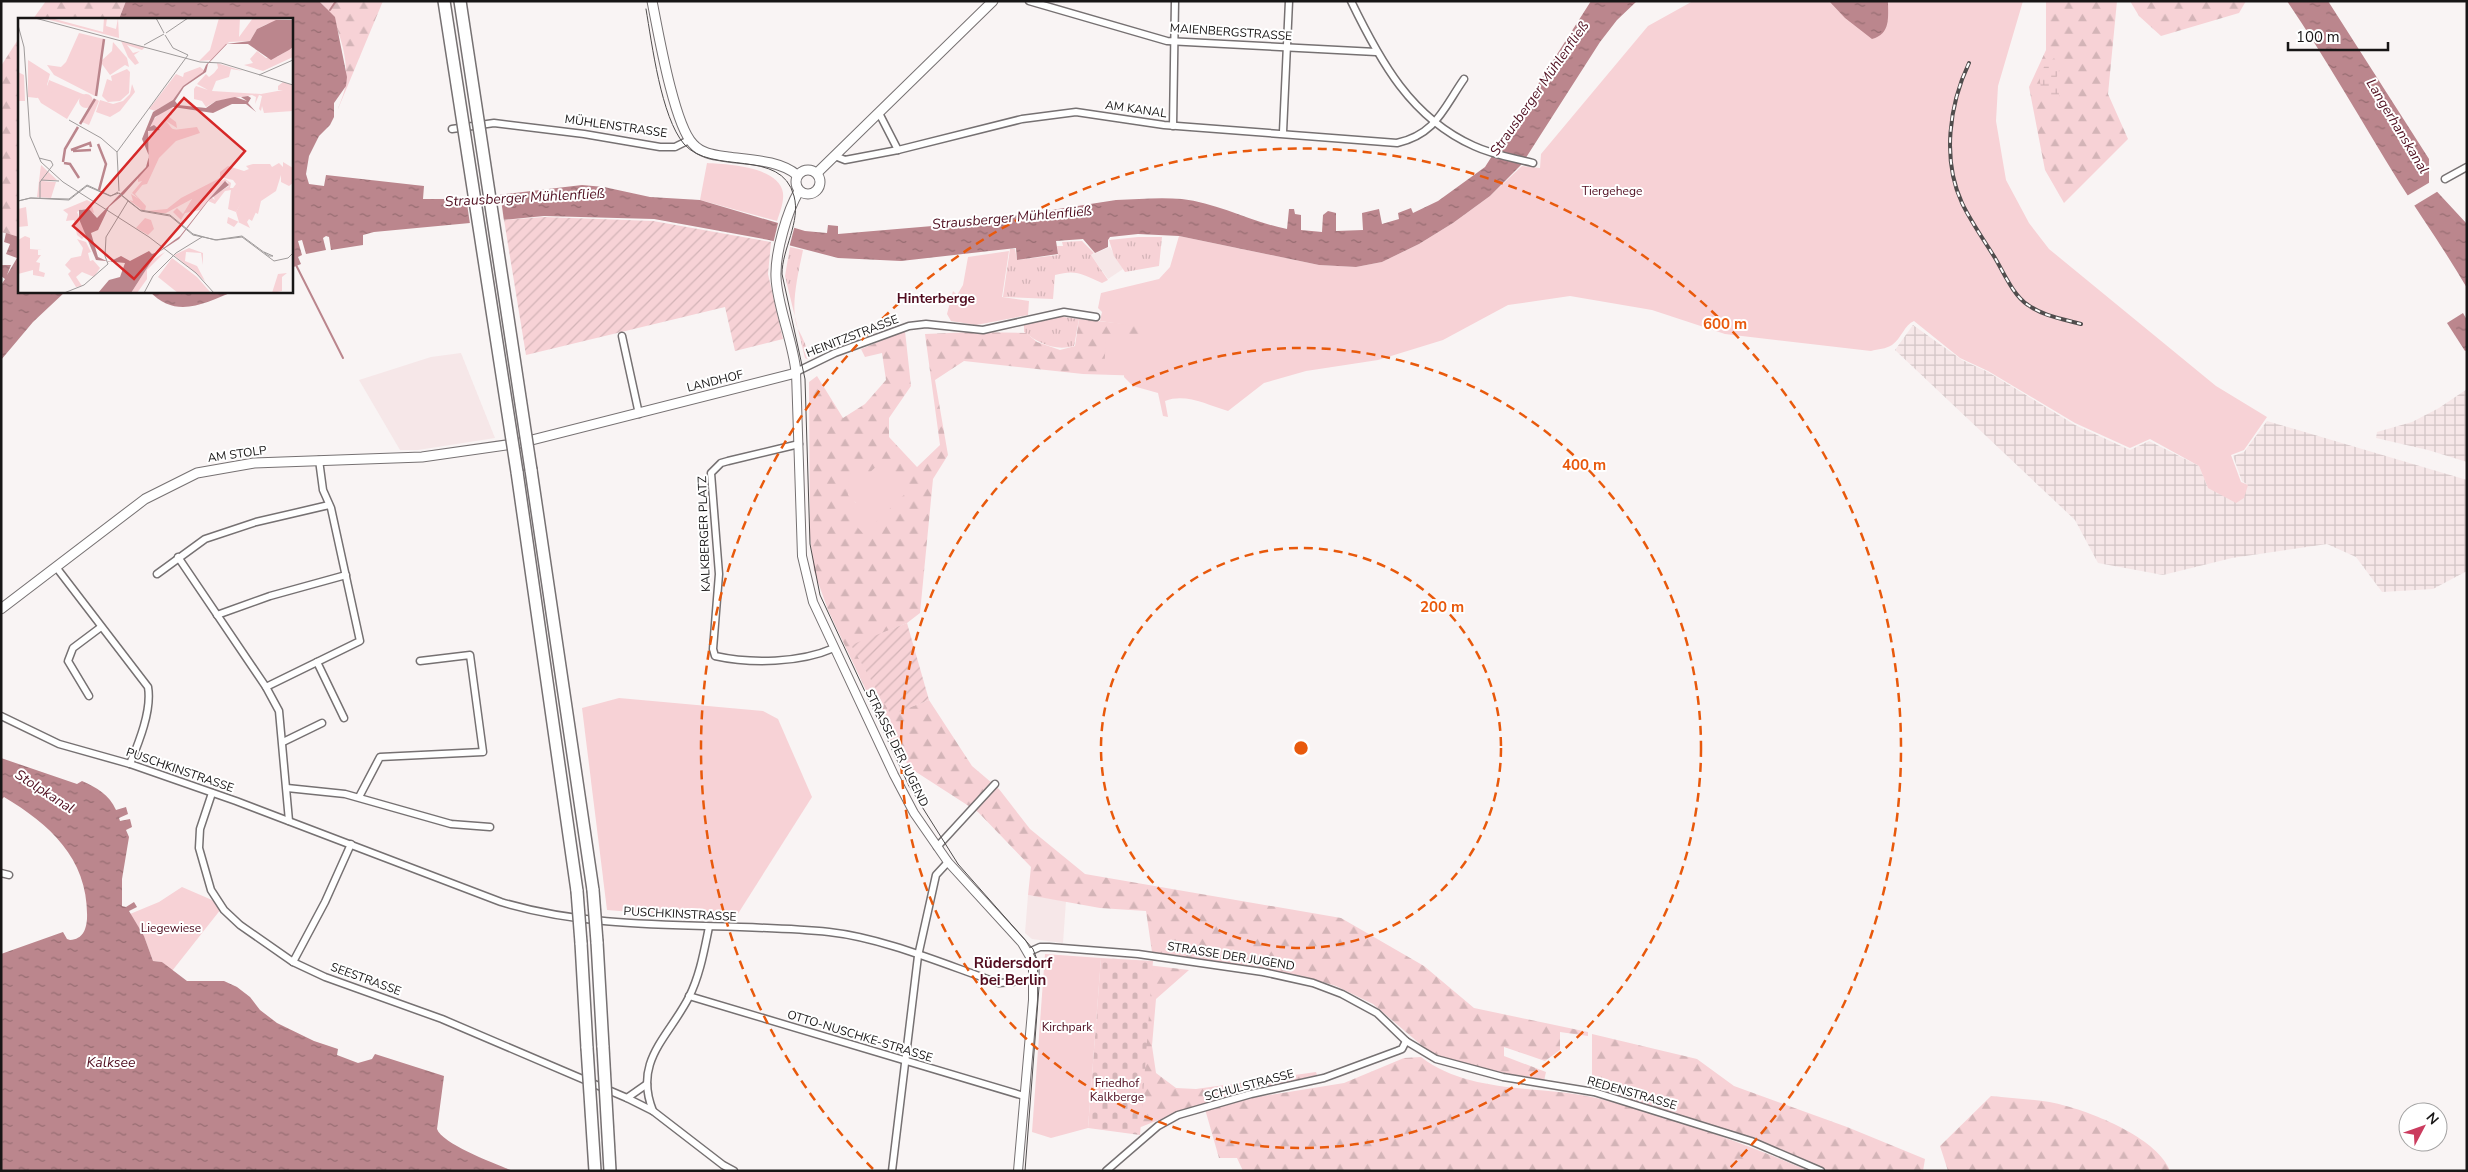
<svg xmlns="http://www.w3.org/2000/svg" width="2468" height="1172" font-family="'Nunito Sans',sans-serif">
<defs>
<pattern id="industrial-grid" width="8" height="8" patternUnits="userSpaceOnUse" patternTransform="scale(1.25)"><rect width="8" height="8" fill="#f6e7e8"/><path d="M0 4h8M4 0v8" fill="none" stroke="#d2c5c6"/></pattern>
<pattern id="grass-tufts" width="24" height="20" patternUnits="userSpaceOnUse" patternTransform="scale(1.25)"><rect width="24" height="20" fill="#f7d2d6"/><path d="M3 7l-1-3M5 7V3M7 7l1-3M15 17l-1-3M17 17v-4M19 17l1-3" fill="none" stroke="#d3b4b7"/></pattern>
<pattern id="forest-firs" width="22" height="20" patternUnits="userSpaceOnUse" patternTransform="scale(1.25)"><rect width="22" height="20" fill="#f7d2d6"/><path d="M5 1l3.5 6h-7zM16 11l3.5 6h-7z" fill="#d3b4b7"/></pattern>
<pattern id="wetland-marsh" width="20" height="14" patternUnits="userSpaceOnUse" patternTransform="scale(1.25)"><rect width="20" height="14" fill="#f7d2d6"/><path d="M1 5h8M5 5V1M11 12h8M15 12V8" fill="none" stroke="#d3b4b7"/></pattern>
<pattern id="cemetery-stones" width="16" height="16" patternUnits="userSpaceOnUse" patternTransform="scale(1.25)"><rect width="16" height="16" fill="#f7d2d6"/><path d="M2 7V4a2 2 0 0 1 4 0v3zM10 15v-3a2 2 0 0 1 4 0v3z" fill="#d3b4b7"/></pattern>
<pattern id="garden-furrows" width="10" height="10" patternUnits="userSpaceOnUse" patternTransform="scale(1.25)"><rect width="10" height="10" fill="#f7d2d6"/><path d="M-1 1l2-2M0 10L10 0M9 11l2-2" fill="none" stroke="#d3b4b7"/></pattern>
<pattern id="water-ripples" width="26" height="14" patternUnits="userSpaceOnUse" patternTransform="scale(1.25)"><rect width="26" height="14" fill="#bb868d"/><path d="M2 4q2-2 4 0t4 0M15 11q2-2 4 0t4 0" fill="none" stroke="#976d72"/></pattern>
</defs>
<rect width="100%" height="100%" fill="#f9f4f4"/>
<g fill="#f6e7e8">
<polygon points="1110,247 1123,269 1108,279 1091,255"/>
<polygon points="461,353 495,438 418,450 400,450 359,380 431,357"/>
<polygon points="1028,895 1066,901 1063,943 1032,939 1025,933"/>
</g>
<g fill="url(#industrial-grid)">
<polygon points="1913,325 1962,360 1988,372 2075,425 2130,450 2149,441 2199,466 2208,488 2248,485 2242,481 2233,456 2244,452 2267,421 2467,480 2467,571 2433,589 2382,592 2356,557 2327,544 2232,558 2163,575 2098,563 2075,520 1895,350"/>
<polygon points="2467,389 2467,462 2428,450 2376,438 2377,432 2412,422 2439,408"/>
</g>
<g fill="url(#grass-tufts)">
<polygon points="1138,237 1162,237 1159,266 1125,272 1114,256 1109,240"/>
<path d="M1082 241 1094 253 1091 255 1108 280 1102 283C1082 274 1076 269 1055 275L1053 299 1003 297 1010 249H1015L1017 260 1058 255 1057 246H1063L1062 242Z"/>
<path d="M790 247 803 250C799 270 789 309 798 329 803 338 807 348 811 358L807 359 805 358 785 276Z"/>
<path d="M1056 316 1079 319 1074 346C1055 351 1040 344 1024 332V325Z"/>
</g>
<g fill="url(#forest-firs)" fill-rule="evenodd">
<polygon points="46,1 126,1 119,19 33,19"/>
<path d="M319 1H383L338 109C341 100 346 90 346 79 348 57 337 15 319 1Z"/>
<polygon points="2046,1 2117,1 2108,94 2128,139 2064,203 2045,170 2029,87 2046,50"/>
<polygon points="2130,1 2246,1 2239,13 2161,36 2139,16"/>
<polygon points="19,38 19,237 1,232 1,66"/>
<path d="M1079 319 1145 326 1146 376 1083 374 964 361 935 380 948 455 933 479 920 613 907 623 852 646 891 714 929 700 972 766 999 789 1030 829 1085 874 1341 918 1424 966 1474 1008 1588 1032V1036L1560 1032V1050L1545 1061 1504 1047V1056L1546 1072 1544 1081 1470 1066 1433 1055 1373 1004 1336 986 1302 976 1152 952 1146 911 1100 908 1028 895 1031 867 978 812 913 770 906 762 899 760 828 610 814 571 810 537 809 382 817 376 843 418 865 404 886 380 882 353 865 357 861 349 905 331 911 386 889 418V437L917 467 940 445 925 334 974 332 1026 333 1037 342 1060 350 1075 346ZM879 465 907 491 856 503 853 499Z"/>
<path d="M1147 965 1189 970 1156 999 1152 1046 1156 1073 1176 1088 1196 1089 1316 1072 1317 1075C1255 1090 1195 1105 1136 1129Z"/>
<polygon points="1592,1034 1697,1059 1734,1086 1847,1127 1925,1159 1923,1171 1829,1171 1753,1140 1602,1092 1592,1076"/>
<path d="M1421 1057C1472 1096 1542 1084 1601 1099 1672 1118 1742 1142 1809 1171H1243L1237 1158H1219L1205 1109 1251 1098 1344 1083 1404 1058Z"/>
<path d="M1991 1096C2015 1099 2043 1099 2066 1106 2097 1114 2159 1140 2170 1171H1948L1940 1146Z"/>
</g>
<path fill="url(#wetland-marsh)" d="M2054 58 2060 67 2056 79 2060 100 2054 106C2044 98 2036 83 2042 70 2044 66 2051 61 2054 58Z"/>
<polygon fill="url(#cemetery-stones)" points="1101,958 1153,961 1140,1135 1088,1128"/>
<g fill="#f7d2d6">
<path d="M1693 1H2023L1998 86 1996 121 2006 180 2029 223 2049 249 2216 386 2267 417 2244 450 2231 455 2241 482 2248 485 2244 498 2236 503 2208 488 2199 466 2150 439 2130 448 2075 423 1988 371 1960 358 1914 321C1905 324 1901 339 1892 345 1886 349 1878 349 1871 351L1725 334 1652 310 1570 296 1508 305 1443 340 1378 360 1306 371 1264 383 1228 411C1207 405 1186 393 1165 401L1168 417 1163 416 1158 393 1133 386 1124 377V373H1104L1106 336 1142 339V327L1100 321 1102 312 1098 308 1101 293 1159 279 1170 267 1179 236 1319 265 1356 267 1382 262 1419 244 1453 223 1490 196 1522 166 1540 168 1541 154 1648 26Z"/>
<path d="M707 163C728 164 780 167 783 193 784 202 780 212 777 221L700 200Z"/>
<polygon points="1009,251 1002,297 1029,301 1028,315 976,325 951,321 947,314 953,291 957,295 963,285 968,257"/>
<polygon points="879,464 908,491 864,534 848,518 855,511 852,507 856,503 848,495 849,475 859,466 868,474"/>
<polygon points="619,698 763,711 778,719 812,797 734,920 607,910 582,708"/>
<polygon points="182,887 212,900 221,909 172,971 162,962 153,961 144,936 130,914 159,902"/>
<polygon points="1045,954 1101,958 1088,1128 1051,1138 1032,1132"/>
</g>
<g fill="url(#garden-furrows)">
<polygon points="544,217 653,221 771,242 768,274 783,339 735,351 725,307 526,355 504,220"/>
<polygon points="907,623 929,700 891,715 851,645"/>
</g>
<g fill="url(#water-ripples)">
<path d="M126 1H319L335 17 347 77 346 86 334 103V117L330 125 319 136 309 156 306 174 309 184 324 186 326 175 424 186 423 199H464L582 185 604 187 650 197 700 200 805 231 827 233 828 225 838 226V234L968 223 1116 200C1138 199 1161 197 1182 199 1218 203 1251 222 1287 229L1289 209H1294L1295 214 1301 215V230L1322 232 1323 215 1328 211 1336 213V231L1363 230 1362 213 1379 209 1382 224 1399 219 1398 213 1411 208 1413 213 1438 201 1485 167 1591 1H1637L1617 20 1600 42 1522 164 1490 196 1453 223 1419 244 1382 262 1356 267 1319 265 1179 236 1138 234 1110 237 1108 240V247L1095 253 1083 239 1056 241 1058 254 1017 260 1016 248 901 261 838 258 769 240 654 219 544 216 374 232 363 235V245L331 250 329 237 326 236 323 238 326 250 306 254 302 240 298 241 302 255 298 257 301 264 291 268V19H119Z"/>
<path d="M1829 1H1888C1888 17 1891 34 1872 39L1845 18Z"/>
<path d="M2287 1H2328L2429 159V183L2467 224V288C2446 252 2422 218 2399 182 2362 122 2327 60 2287 1Z"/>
<polygon points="6,233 19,237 19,291 66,291 33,322 1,360 1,285 5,279 1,276 1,265 11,265 7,275 17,258 6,254 10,244 4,242"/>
<path d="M149 291H235C204 303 177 320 149 291Z"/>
<polygon points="2463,313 2467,320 2467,350 2465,351 2447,323"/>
<path d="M1 758 77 784 82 781C97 788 109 794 116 810L126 807 128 814 119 818 120 821 130 819 132 827 126 830 129 837 122 879V906L126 907 134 902 137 907 129 911 144 936 153 961 162 962 187 981H224L237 987 250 997 260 1010 277 1023 314 1041 338 1049 337 1055 358 1063 372 1059 375 1054 444 1076 437 1129C442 1144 496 1164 513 1171H1V954L63 932 67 939 70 940C83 939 86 930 87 919 89 860 51 825 4 797L1 800Z"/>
</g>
<g fill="#f9f4f4">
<polygon points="2432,181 2440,190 2412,207 2405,197"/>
<polygon points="500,192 504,221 470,224 466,197"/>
<polygon points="779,219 795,225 789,248 773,244"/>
</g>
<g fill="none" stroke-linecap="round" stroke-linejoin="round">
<g stroke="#bb868d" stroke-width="2">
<polyline points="330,10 336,1"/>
<polyline points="296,265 343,358"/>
</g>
<g stroke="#767172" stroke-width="9">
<g id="minor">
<polyline points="1029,1 1167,41 1376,52"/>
<path d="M1351 1C1380 61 1411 118 1474 146 1493 155 1514 158 1533 163"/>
<polyline points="879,113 898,150"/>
<polyline points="1173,126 1175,1"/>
<polyline points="452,129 494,123 584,134 660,147 675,147 689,140"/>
<polyline points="1283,132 1289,1"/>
<path d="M835 156 845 160 898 150 1022 119 1076 112 1164 125 1397 143C1436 134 1443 109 1464 79"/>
<polyline points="2445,179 2467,167"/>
<polyline points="622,336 639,414"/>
<polyline points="796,372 835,353 909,326 926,324 983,330 1064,312 1096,317"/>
<path d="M799 444 728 461 721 463 711 473 719 574 713 649 715 656C751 664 800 663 834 648"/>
<polyline points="178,557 266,687 279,711 289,821"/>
<path d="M56 567 148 687C152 710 139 742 130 764"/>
<polyline points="157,574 205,539 256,522 329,505"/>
<polyline points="217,615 270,596 346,575"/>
<polyline points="317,662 344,718"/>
<polyline points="266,687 360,641 331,508 323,490 319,460"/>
<polyline points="89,696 68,661 73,648 101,627"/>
<path d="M1 716 59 744 130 764 236 801 501 902C607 934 720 921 829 932 884 938 946 965 999 983L1013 982"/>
<polyline points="283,742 322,723"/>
<polyline points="287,788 345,794 451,824 490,827"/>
<polyline points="212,793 200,829 199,848 211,890 224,910 240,925 293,962 325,977 442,1019 627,1098 653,1111 723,1165 734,1171"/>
<polyline points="359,797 380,757 483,752 470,655 420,661"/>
<polyline points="937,847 995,784"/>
<polyline points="1,873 9,875"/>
<polyline points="1029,952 1040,947 1049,947 1138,954 1263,972 1313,983 1342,994 1377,1013 1406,1041 1436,1059 1503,1077 1594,1092 1751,1141 1821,1171"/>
<polyline points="293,962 325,902 351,844"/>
<polyline points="689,996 1024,1096"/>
<polyline points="627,1098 647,1084"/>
<path d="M653 1111C633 1061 668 1038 689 997 700 975 704 951 709 927"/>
<polyline points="892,1171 918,956 936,875 948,862"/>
<polyline points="1106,1171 1158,1126 1178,1115 1251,1094 1324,1078 1397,1051 1402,1049 1406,1041"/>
</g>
</g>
<g stroke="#767172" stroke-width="10">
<polyline id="tertiary" points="796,372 802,556 813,602 894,775 914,813 948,862 1022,943 1033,962 1033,1000 1018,1171"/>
</g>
<g stroke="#767172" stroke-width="11">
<g id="secondary">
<path d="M652 1C658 31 674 125 693 144 702 154 715 155 728 157 750 160 779 160 797 175"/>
<circle cx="808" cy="182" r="12"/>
<polyline points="817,173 993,1"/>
<path d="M1 609 145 499 197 473 254 463 422 457 520 443 792 374 796 372C793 341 777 306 776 277 775 253 787 211 799 191"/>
</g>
</g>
<g stroke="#767172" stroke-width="14">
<g id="motorway">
<polyline points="531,470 593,890"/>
<polyline points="517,472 577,891"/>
<polyline points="597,942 603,1047"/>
<polyline points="581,943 587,1048"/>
</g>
</g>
<use href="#minor" stroke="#fff" stroke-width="6"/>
<use href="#tertiary" stroke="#fff" stroke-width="8"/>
<use href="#secondary" stroke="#fff" stroke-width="9"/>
<use href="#motorway" stroke="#fff" stroke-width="11"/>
<path stroke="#504d4d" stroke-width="1" d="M646 9C652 44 661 117 684 144 712 176 781 147 794 196 801 222 782 249 782 274L805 379 810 544 820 595 909 786 958 864 1033 949 1039 965V987L1025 1171"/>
<g stroke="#504d4d" stroke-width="4">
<path id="rail" d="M1969 63C1949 105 1942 160 1962 203 1971 222 1984 240 1995 258 2004 273 2013 295 2028 305 2043 316 2063 319 2081 324"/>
</g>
<use href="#rail" stroke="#fff" stroke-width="2" stroke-dasharray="5.5" stroke-linecap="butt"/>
<g stroke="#767172" stroke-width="14" stroke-linecap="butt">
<g id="motorway-bridge">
<polyline points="444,1 517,472"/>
<polyline points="460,1 531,470"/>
<polyline points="593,890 597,942"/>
<polyline points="577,891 581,943"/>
<polyline points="603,1047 610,1171"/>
<polyline points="587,1048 595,1171"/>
</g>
</g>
<use href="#motorway-bridge" stroke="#fff" stroke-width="11"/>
</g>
<g fill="none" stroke="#e8590c" stroke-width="2.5" stroke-dasharray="9 6">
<circle cx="1301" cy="748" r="200"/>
<circle cx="1301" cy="748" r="400"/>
<path d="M873 1169A600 600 0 1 1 1729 1169"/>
</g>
<g text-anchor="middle" stroke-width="4" stroke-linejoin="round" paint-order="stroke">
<g font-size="12" fill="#181616" stroke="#fff">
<text transform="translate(1231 32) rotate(4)" y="4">MAIENBERGSTRASSE</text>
<text transform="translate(1136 109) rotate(8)" y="4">AM KANAL</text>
<text transform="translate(616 126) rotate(8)" y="4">MÜHLENSTRASSE</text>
<text transform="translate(852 336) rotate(-21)" y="4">HEINITZSTRASSE</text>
<text transform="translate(715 381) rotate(-14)" y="4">LANDHOF</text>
<text transform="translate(237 454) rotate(-8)" y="4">AM STOLP</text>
<text transform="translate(704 534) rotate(-92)" y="4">KALKBERGER PLATZ</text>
<text transform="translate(897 748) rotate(64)" y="4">STRASSE DER JUGEND</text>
<text transform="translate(180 770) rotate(19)" y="4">PUSCHKINSTRASSE</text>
<text transform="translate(680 914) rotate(3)" y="4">PUSCHKINSTRASSE</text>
<text transform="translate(1231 956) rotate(9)" y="4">STRASSE DER JUGEND</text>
<text transform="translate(366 979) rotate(20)" y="4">SEESTRASSE</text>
<text transform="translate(860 1036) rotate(17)" y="4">OTTO-NUSCHKE-STRASSE</text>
<text transform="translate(1249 1085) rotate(-15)" y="4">SCHULSTRASSE</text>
<text transform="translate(1632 1093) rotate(16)" y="4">REDENSTRASSE</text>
</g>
<g font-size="12" fill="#4e0c1e" stroke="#fff">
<text x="1612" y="195">Tiergehege</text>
<text x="171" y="932">Liegewiese</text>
<text x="1067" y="1031">Kirchpark</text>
<text x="1117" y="1087">Friedhof<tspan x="1117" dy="14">Kalkberge</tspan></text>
</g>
<g font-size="14" font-style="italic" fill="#511021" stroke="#fff">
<text transform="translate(1539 88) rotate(-55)" y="5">Strausberger Mühlenfließ</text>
<text transform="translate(2398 126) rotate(59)" y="5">Langerhanskanal</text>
<text transform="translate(525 197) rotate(-3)" y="5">Strausberger Mühlenfließ</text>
<text transform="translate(1012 217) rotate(-5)" y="5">Strausberger Mühlenfließ</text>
<text transform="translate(45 791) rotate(33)" y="5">Stolpkanal</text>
<text x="111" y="1067">Kalksee</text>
</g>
<g font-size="14" font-weight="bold" fill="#520d20" stroke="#fff">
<text x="936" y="303">Hinterberge</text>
</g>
<g font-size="15" font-weight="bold" fill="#520d20" stroke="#fff">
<text x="1013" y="968">Rüdersdorf<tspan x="1013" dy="17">bei Berlin</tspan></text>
</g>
</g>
<g transform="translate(18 18)">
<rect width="275" height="275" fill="#f9f4f4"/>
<path d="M24 0H33L85 14 86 0H89L88 8 98 11 100 0 101 20ZM61 15 86 21 82 44 94 33 95 24 109 40 111 49 107 47 92 57 84 46 77 78 36 57 29 47 43 49 48 44ZM103 23 127 29 124 32 109 27 115 35 122 33 116 37 121 45 117 47 110 39ZM109 51 112 54 111 75 102 83 90 84 84 78 89 61 94 63 93 58ZM31 62 67 77 61 81 49 101 23 85 19 78 27 76ZM114 66 117 74 102 93 92 99 78 94 82 82 95 86 105 83 112 76ZM23 147 39 162 24 163 38 164 33 180 19 179ZM8 189 10 208 0 209V191ZM269 255 264 259V273L254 275 260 256Z" fill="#f7d2d6"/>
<path d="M201 0H222L221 19 235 0 275 2 249 6 239 11 232 23 211 24 193 42 181 43 192 32ZM275 29V39L245 53 226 47 235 45 232 41 239 33 248 40 259 39ZM10 42 32 56 29 67 36 73 19 80 10 79ZM199 45 225 53 213 51 211 59 198 63 194 73 243 76 265 72H260V68L265 64 275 67V93L246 95 244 88 243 93 241 91 244 78 241 77 237 86 238 79 234 77 198 83 188 89 184 83 176 81V71L178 68 190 72 179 66 188 56 191 59 196 55 200 50ZM182 49 187 53 165 68 155 83 140 91 141 94 131 91 158 56 165 59 166 55ZM0 54 6 57 7 83H0ZM61 83a7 7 0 1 1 14 0a7 7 0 1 1-14 0ZM155 89 154 97 150 98 158 104 159 110 145 101 152 110 162 113 132 136 129 118 133 104 143 94ZM265 144 275 150V165L271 168 263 164V157L258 173 243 183 240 196 223 186 218 194 210 191 213 172 207 173 197 186 190 183 193 179 197 182 195 178 211 168 209 163 191 181 183 192 167 195 163 202 155 194 159 190 165 196 174 181 148 195H135L124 192 111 182 115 183 113 176 121 181 114 175 124 163 126 165 117 176 128 188 127 193 149 191 163 180 202 160 200 165 207 161 213 165 212 170H215L218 166 215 162 202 159V154L210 148 226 153 231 151 228 148 235 146H252L254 149 261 145 265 149ZM69 182 73 184 76 195 64 191 59 194 69 216 64 221 59 217 56 202 48 203 50 196 45 192ZM7 218 12 220V231L24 232H20V237H23L18 244 22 245 21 253 27 255 26 259 15 257V252L0 256V222ZM59 221 68 224 73 234 70 235 72 243 75 242 82 250 76 259 64 254 58 259 64 268 58 269 50 256 53 253 47 247 53 240 63 238 65 230ZM171 230 185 235V247L183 235 168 234 167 243 179 248 187 263 156 237ZM147 234 129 252V261L119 275H113L134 242ZM154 240 179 259 193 275H160L140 259Z" fill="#f7d2d6"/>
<path d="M142 95 155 112 179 109 182 115 158 123 141 140 129 166 124 167V163L120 164V157L131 148V116L135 104ZM127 200 133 202 136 211 130 217 118 210Z" fill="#f7d2d6"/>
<path d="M78 81 81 83 71 107 64 104ZM223 185 238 194 234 203 231 201 229 204 232 210 220 204 216 209 209 205 210 199 221 204 218 194Z" fill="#f7d2d6"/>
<path d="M258 2H275V29L271 32 253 42 230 26H209L190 46 188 54 166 69 157 83 160 87 188 90 198 83 217 79 229 83 223 79 230 78 233 80 230 85 238 94 228 86H214L195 95 155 89 137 99 132 109 136 107 142 112 130 113 131 148 106 176 91 189 80 212 73 215 80 239 91 244 103 238 112 243 131 233 134 236 140 234 162 218 191 181 207 163 211 167 191 182 161 221 138 236 113 275H80L91 262 102 259 107 245 78 242 61 201V192L71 191 79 200 128 149 131 138 124 121 135 94 155 82 165 68 185 54 188 47 208 26 232 23 239 11Z" fill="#bb868d"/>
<path fill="none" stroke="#bb868d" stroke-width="2.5" d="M78 78 86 21M62 106 77 81M80 126 88 146 81 172M53 132 72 125 73 129M55 133 73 132M45 144 47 131 60 109M46 145 52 146 61 160"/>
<path fill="none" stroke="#9f9b9b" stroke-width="1" d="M17 0 182 44 203 45 275 67M138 0 146 15M0 7 6 29 12 118 23 144 45 164 131 219 178 255 196 275M148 15 170 0M126 27 146 16M241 57 275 42M51 102 83 120 99 134M21 140 33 143 35 147 22 164V180M23 162 41 163M101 173 99 134 170 37 155 30 147 17M92 178 101 175 122 192 152 197 175 216 197 222 224 218 251 238H255L246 234M0 183 12 180 51 181 69 167 93 178 100 174M0 183 13 180 51 182 69 168 92 178M110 183 123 193 152 198 175 217 199 222 224 219 256 243 270 240 275 235M46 275 66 267 90 246 87 238 88 219 110 183 101 175M126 275 135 258 158 235 184 219"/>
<path fill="#d62828" fill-opacity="0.15" stroke="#d62828" stroke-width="2.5" d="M166 80 227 133 116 261 55 208Z"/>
<rect width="275" height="275" fill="none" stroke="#181616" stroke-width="2.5"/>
</g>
<circle cx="1301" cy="748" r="8" fill="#e8590c" stroke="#fff" stroke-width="2.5"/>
<g font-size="15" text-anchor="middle" font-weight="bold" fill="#e8590c" stroke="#fff" stroke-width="4" stroke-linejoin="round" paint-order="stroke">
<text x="1725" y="329">600 m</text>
<text x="1584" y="470">400 m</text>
<text x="1442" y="612">200 m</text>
</g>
<rect width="2468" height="1172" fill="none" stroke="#181616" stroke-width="5"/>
<g transform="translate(2423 1127) rotate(49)"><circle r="24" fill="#ffffff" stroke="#a3a2a2"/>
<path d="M0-4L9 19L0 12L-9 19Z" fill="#cb3c5f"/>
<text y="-8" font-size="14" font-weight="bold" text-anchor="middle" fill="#181616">N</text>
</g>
<path d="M2288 42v8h100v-8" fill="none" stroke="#181616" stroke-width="2.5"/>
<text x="2296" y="42" font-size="15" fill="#181616" stroke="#ffffff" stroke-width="4" paint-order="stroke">100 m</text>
</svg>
